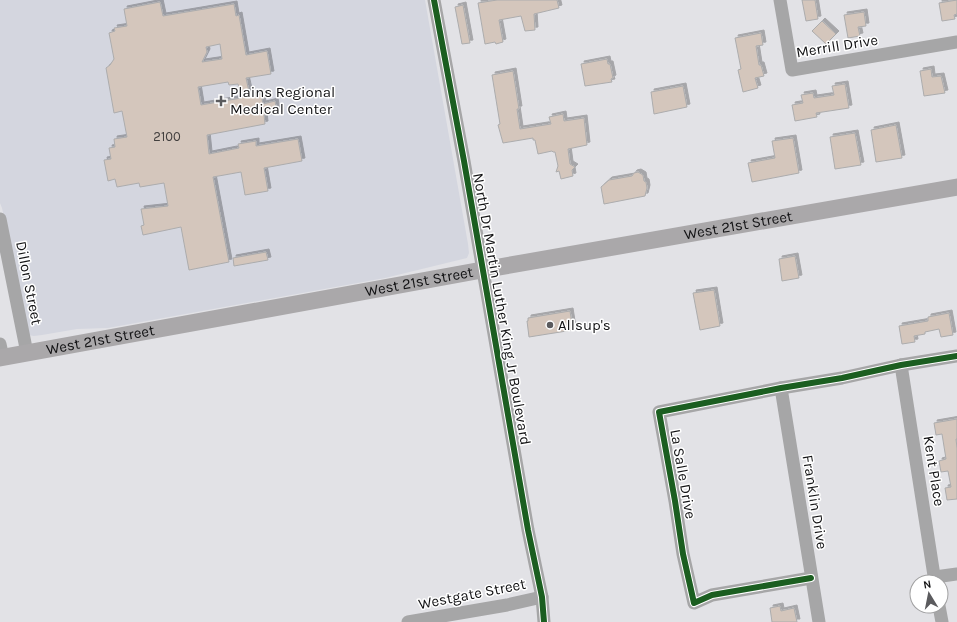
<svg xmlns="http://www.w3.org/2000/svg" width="957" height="622" font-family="Karla,sans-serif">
<defs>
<filter id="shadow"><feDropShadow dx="3" dy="-3" stdDeviation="0" flood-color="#0004"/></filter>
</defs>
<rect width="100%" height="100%" fill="#e2e2e6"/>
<polygon fill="#d4d6df" points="0,0 425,0 468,244 469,253 467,258 385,278 108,328 77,329 42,335 34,336 28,335 10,243 2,208 0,203"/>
<g fill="#d4c6bc" stroke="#acacad" fill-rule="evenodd" filter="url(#shadow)">
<polygon points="497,0 557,0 559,8 534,14 535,30 525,31 521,16 499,20 503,42 496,44 495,42 485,44 478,3"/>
<polygon points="802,0 815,0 818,19 806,21"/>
<polygon points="957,0 957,14 954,15 955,19 942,21 939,3"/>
<path d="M160 2 163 16 234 4 236 16 239 15 246 55 267 51 271 74 246 78 250 96 261 94 263 104 275 101 277 113 264 115 265 124 207 135 209 154 239 148 238 144 256 141V146L298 139 302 161 264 168 268 191 245 195 241 172 213 177 229 262 189 270 181 227 143 235 141 226 144 225 141 209 168 206 164 183 140 187 139 183 117 187 115 179 108 181 104 160 111 159 109 148 115 147 114 139 127 137 122 111 114 113 106 68 110 65 114 59 109 33 115 31 114 28 127 26 124 9ZM220 44 222 59 202 62 207 52 206 47ZM228 82 229 85 238 84 241 98 201 105 198 87Z"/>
<polygon points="463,5 470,43 462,44 455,7"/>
<polygon points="864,12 866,26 858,27 860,36 848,38 844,15"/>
<polygon points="822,21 836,34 826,44 812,31"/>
<polygon points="761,33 763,45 756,46 759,65 761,65 764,76 755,78 758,88 743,92 738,70 741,69 735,38"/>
<polygon points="607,59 608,64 610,64 613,78 611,79 612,82 585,86 581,64"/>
<polygon points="931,69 932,77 941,76 945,93 924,96 920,71"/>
<polygon points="513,71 519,109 517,109 520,129 551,124 549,117 563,114 564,121 584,118 587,145 568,149 570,164 575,167 572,170 573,176 561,179 559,171 556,172 558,166 555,152 553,152 552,151 538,154 535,140 533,140 533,138 503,143 498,125 500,124 492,75"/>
<polygon points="845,84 849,108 816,113 817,117 795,121 792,105 803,103 801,95 813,93 814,98 834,95 832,86"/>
<polygon points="683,86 687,107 654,114 651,92"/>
<polygon points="896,125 902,158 876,162 871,130"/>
<polygon points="855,133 861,165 835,169 830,137"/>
<polygon points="793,138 799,173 752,182 748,163 775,158 772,141"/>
<polygon points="638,172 643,175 644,181 646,182 647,188 645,196 604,204 601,187 609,180 632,176 634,173"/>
<polygon points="266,252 268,260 234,266 233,258"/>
<polygon points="795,256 799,278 782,281 779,259"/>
<polygon points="714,290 720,326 700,330 693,293"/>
<polygon points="570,311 573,330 529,337 527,321 528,321 528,318"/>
<polygon points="949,313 953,335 941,337 939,329 925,332 925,334 914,336 915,342 902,344 899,326 928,321 928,317"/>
<polygon points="957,419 957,439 956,439 957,448 957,499 947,500 945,488 951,487 948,471 941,472 939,461 946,459 942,434 936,435 934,423"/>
<polygon points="780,606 781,611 794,608 797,622 772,622 770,608"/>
</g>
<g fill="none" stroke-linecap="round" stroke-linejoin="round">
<g stroke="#a6a6a7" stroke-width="13">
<polyline points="434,0 464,161 528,530 542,597 544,622"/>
<polyline points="780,0 792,70 957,42"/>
<polyline points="0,219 27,353"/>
<polyline points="0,344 3,358"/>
<polyline points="901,365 935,582"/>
<polyline points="781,388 819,622"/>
<polyline points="935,577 957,574"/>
<polyline points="811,578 712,595 694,603 683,554 675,501 659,412 781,388 842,378 901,365 957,356"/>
<polyline points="939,606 942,622"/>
<polyline points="408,622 507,605 542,597"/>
</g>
<path stroke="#aaa8aa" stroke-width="17" id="s1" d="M0 358 482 270 957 187"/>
<g stroke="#fff" stroke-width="8">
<g id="cycleway">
<polyline points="434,0 464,161 528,530 542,597 544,622"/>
<polyline points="811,578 712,595 694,603 683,554 675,501 659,412 781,388 842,378 901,365 957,356"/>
</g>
</g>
<use href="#cycleway" stroke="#1b5e20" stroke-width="6"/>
</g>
<g fill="#5b5b5e" stroke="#fff" stroke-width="1.5">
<path d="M219 95h4v4h4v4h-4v4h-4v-4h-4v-4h4z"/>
<circle cx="550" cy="325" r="4"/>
</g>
<g text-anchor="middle" stroke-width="3" stroke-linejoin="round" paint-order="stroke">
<g font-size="13" fill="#423f3e">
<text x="167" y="141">2100</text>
</g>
<g font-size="15" fill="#121214" stroke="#fff">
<text transform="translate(837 46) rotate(-9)" y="5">Merrill Drive</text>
<text dy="5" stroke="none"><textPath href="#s1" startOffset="750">West 21st Street</textPath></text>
<text dy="5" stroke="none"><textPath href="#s1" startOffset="426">West 21st Street</textPath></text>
<text transform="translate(29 283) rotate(79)" y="5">Dillon Street</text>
<text transform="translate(502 309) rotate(80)" y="5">North Dr Martin Luther King Jr Boulevard</text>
<text dy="5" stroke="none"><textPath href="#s1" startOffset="102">West 21st Street</textPath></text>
<text transform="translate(934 471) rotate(81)" y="5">Kent Place</text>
<text transform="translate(683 474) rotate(80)" y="5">La Salle Drive</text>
<text transform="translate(815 502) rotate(81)" y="5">Franklin Drive</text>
<text transform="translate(472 594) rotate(-11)" y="5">Westgate Street</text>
</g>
<g font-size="15" fill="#121214" stroke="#fff" text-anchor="start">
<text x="230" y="97">Plains Regional<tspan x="230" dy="17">Medical Center</tspan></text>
<text x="558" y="330">Allsup's</text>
</g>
</g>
<g transform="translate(929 594) rotate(350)"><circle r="19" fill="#ffffff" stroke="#a0a0a1"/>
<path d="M0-3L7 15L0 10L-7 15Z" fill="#5b5b5e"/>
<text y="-6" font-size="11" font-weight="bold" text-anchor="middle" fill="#121214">N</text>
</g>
</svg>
